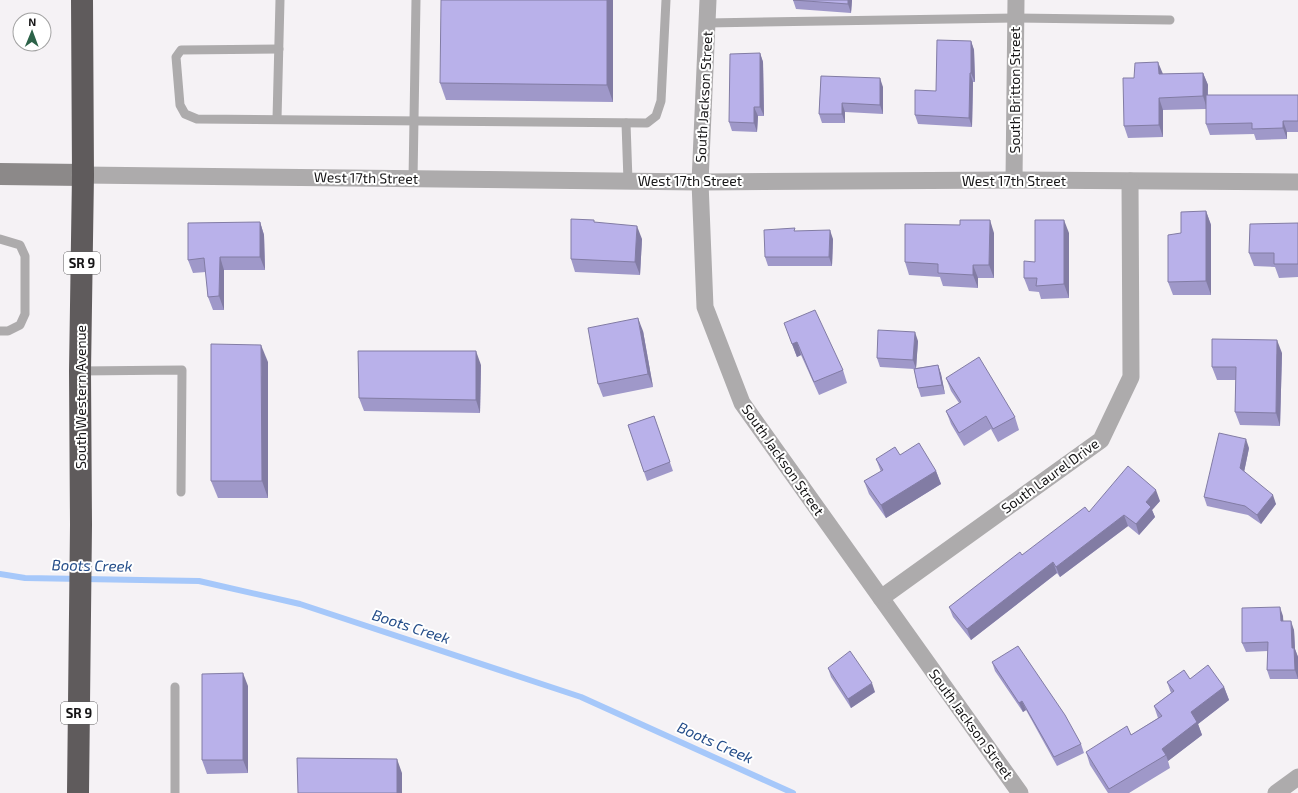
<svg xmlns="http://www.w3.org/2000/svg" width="1298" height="793" font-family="'Exo 2',sans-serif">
<rect width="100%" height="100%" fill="#f5f2f5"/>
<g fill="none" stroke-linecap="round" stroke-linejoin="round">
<polyline stroke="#a6c8fa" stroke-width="6" points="0,574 25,578 199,581 300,604 581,697 793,793"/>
<g stroke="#adabac" stroke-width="9">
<polyline points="707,23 1015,18 1170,20"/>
<polyline points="279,49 181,50 176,57 180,105 185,114 197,119 647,123 656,116 661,101 666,0"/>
<polyline points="277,119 280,0"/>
<polyline points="626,123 628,181"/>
<polyline points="413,179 416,0"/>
<polyline points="0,239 20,245 25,256 25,314 20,325 8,331 0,331"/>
<polyline points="80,371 182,370 181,492"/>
<polyline points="175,793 175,687"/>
</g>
<g stroke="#adabac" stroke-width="17">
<polyline points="708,0 700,182 705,307 742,403 1020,793"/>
<polyline points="83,175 700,182 1014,180 1298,182"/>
<polyline points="1014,180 1016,0"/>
<polyline points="881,598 1101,440 1131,377 1130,181"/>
<polyline points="1276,793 1298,777"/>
</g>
<polyline stroke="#8c8989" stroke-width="22" points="0,174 83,175"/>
<polyline stroke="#5f5b5c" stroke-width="22" points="78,793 81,525 80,371 83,175 82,0"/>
</g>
<g fill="#9f98c9">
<polygon points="613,0 613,102 446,100 440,83"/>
<polygon points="793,0 852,0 851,13 796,9"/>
<polygon points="971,41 974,50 975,82 973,82 972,127 918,124 915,115 936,91"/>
<polygon points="760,53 763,62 764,116 758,116 757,132 732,131 729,122"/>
<polygon points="1203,73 1208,85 1208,95 1298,95 1298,132 1287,132 1287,139 1256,140 1254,134 1210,135 1206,124 1206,109 1163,110 1163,137 1128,138 1124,126 1134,78 1163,74"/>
<polygon points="821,76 883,87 883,114 845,112 845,123 822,123 819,114"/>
<polygon points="1206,211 1211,225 1211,295 1173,295 1168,282 1181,233"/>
<polygon points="594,220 594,222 642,239 640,275 575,272 571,259"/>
<polygon points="260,222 264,235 265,270 224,270 224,310 213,310 208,297 206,272 193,273 188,260"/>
<polygon points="1298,223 1298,277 1279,278 1275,267 1254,266 1249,253"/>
<polygon points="994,233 994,278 978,278 978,288 943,286 940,277 909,275 905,262"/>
<polygon points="1069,233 1069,298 1041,299 1039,292 1029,291 1024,278 1035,262"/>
<polygon points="833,239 832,266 768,266 765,257"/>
<polygon points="784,323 843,370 847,383 819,395 801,355 797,357"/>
<polygon points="643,331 653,387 603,397 598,384"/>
<polygon points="918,341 916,368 938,365 941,374 945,394 921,397 918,388 914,369 880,367 877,358"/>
<polygon points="1282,353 1280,426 1240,425 1235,412 1236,380 1217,380 1212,367"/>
<polygon points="268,362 268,498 218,498 211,481"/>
<polygon points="481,365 480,413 364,411 359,398"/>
<polygon points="946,378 1015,417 1019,430 998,442 991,429 964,446 951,424 946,411 959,403 951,391"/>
<polygon points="654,416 673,471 647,481 628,425"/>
<polygon points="1249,448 1244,472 1276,504 1261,524 1248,515 1207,506 1204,497"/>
<polygon points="900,455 936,471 941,484 886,518 869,494 864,481 881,472 876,459"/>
<polygon points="1160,501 1152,510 1155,517 1139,535 1128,526 1060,577 1057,573 971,640 953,617 949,607 1022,555 1089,512"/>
<polygon points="1283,616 1283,621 1294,630 1295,649 1298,657 1298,679 1270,679 1267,670 1268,651 1246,652 1242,643"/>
<polygon points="992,662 1081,744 1084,753 1057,766 1026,710 1023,712 995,671"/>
<polygon points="828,668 875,692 851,708 831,677"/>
<polygon points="1190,679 1224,687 1229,700 1198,724 1202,735 1168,761 1170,768 1129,793 1108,793 1090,765 1086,752 1131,735 1158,718 1154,706 1171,693 1167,682"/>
<polygon points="248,686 248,773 207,774 202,760"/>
</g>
<g fill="#827ca4">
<polygon points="607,0 613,0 613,102 607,85"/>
<polygon points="848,0 852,0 851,13 848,4"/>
<polygon points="971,41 974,50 975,82 971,73"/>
<polygon points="760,53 763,62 764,116 760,107"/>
<polygon points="1158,62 1163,74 1159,74"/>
<polygon points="970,73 973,82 972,127 969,118"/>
<polygon points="1203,73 1208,85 1207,109 1203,96"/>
<polygon points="880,78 883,87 883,114 880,105"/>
<polygon points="1159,98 1163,110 1163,137 1159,125"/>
<polygon points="842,103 845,112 845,123 842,114"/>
<polygon points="754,107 758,116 757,132 754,123"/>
<polygon points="1283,121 1287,132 1287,139 1283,128"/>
<polygon points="1206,211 1211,225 1211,295 1206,281"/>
<polygon points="990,220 994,233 994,278 989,265"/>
<polygon points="1064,220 1069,233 1069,298 1064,284"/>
<polygon points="260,222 264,235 265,270 260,257"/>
<polygon points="637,226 642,239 640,275 635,262"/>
<polygon points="830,230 833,239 832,266 829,257"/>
<polygon points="220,257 224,270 224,310 219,296"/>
<polygon points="973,265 978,278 978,288 973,275"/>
<polygon points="638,318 643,331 653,387 648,374"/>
<polygon points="915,332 918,341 916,369 913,360"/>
<polygon points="1277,340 1282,353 1280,426 1276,413"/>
<polygon points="797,342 801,355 797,357 792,344"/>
<polygon points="261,345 268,362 268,498 262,481"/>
<polygon points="476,351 481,365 480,413 476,400"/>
<polygon points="938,365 941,374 945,394 942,385"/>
<polygon points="1246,439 1249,448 1243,477 1240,468"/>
<polygon points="936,471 941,484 886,518 881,505"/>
<polygon points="1156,490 1160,501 1152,510 1155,517 1139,535 1136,524 1146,502"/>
<polygon points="1273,495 1276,504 1261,524 1257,515"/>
<polygon points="1124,515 1128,526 1060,577 1056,567"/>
<polygon points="1053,562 1057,573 971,640 967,629"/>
<polygon points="1280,607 1283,616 1284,630 1281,621"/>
<polygon points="1291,621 1294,630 1295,649 1298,657 1298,679 1295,670 1292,648"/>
<polygon points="243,673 248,686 248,773 243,760"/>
<polygon points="872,683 875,692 851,708 848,699"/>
<polygon points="1224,687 1229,700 1198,724 1202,735 1168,761 1166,755 1162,749 1191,712"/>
<polygon points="1022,701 1026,710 1023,712 1019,703"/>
<polygon points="397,759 402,773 402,793 397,793"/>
</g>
<g fill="#b9b1ea" stroke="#827ca4">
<polygon points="441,0 607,0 607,85 440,83"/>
<polygon points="793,0 848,0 848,4"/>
<polygon points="937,40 971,41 971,73 970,73 969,118 915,115 915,90 936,91"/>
<polygon points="760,53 760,107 754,107 754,123 729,122 730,54"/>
<polygon points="1158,62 1159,74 1203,73 1203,96 1159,98 1159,125 1124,126 1123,78 1134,78 1135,63"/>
<polygon points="821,76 880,78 880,105 842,103 842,114 819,114"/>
<polygon points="1206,95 1298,95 1298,121 1283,121 1283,128 1252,129 1252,123 1206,124"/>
<polygon points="1206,211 1206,281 1168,282 1168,235 1181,233 1181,212"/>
<polygon points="571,219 594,220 594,222 637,226 635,262 571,259"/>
<polygon points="960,220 990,220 989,265 973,265 973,275 938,273 938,264 905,262 905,224 960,225"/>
<polygon points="1035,220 1064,220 1064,284 1036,286 1037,278 1024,278 1024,261 1035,262"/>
<polygon points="260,222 260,257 220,257 219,296 208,297 204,258 188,260 188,223"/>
<polygon points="1298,223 1298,264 1274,264 1274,253 1249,253 1250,224"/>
<polygon points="795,228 794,231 830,230 829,257 765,257 764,230"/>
<polygon points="815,310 843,370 814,382 797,342 792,344 784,323"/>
<polygon points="638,318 648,374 598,384 588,328"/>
<polygon points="878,330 915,332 913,360 877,358"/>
<polygon points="1212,339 1277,340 1276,413 1235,412 1236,367 1212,367"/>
<polygon points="211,344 261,345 262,481 211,481"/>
<polygon points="358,351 476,351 476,400 359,398"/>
<polygon points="979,357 1015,417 993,429 986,416 959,433 946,411 961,402 946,378"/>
<polygon points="938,365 942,385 918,388 914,369"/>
<polygon points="654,416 670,462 644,472 628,425"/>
<polygon points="1219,433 1246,439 1240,468 1273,495 1257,515 1245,506 1204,497"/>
<polygon points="919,443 936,471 881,505 864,481 883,470 876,459 895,447 900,455"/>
<polygon points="1128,466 1156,490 1146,502 1151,507 1136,524 1124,515 1056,567 1053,562 967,629 949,607 1020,552 1022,555 1085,507 1089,512"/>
<polygon points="1280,607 1281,621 1291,621 1292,648 1294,648 1295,670 1267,670 1268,642 1242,643 1242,608"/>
<polygon points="1018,646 1065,715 1081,744 1054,757 1022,701 1019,703 992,662"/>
<polygon points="850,651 872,683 848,699 828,668"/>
<polygon points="1208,665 1224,687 1191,712 1197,722 1162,749 1166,755 1109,789 1086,752 1127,726 1131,735 1162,716 1154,706 1174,691 1167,682 1184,670 1190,679"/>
<polygon points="243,673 243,760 202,760 202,674"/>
<polygon points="297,758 397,759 397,793 298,793"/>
</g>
<g text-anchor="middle" stroke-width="4" stroke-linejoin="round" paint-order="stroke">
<g fill="#fff" stroke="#5d5c5d" stroke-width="1">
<rect x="64" y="252" width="36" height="22" rx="3"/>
<rect x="61" y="702" width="36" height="22" rx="3"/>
</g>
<g font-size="13" font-weight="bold" fill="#171617">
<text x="82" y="268">SR 9</text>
<text x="79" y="718">SR 9</text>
</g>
<g font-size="14" fill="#171617" stroke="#fff">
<text transform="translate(1015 90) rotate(-90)" y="5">South Britton Street</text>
<text transform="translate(704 97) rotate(-87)" y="5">South Jackson Street</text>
<text transform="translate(366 178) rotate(1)" y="5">West 17th Street</text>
<text x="690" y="186">West 17th Street</text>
<text x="1014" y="186">West 17th Street</text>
<text transform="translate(81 397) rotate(-90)" y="5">South Western Avenue</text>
<text transform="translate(783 460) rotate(55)" y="5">South Jackson Street</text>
<text transform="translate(1050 476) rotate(-36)" y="5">South Laurel Drive</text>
<text transform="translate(971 724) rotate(54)" y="5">South Jackson Street</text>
</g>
<g font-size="15" font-style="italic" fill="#244d89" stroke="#fff">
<text transform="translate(92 566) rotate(1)" y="5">Boots Creek</text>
<text transform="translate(411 627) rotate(18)" y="5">Boots Creek</text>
<text transform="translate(715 743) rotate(24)" y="5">Boots Creek</text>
</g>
</g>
<g transform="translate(32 32) rotate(1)"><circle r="19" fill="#ffffff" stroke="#a2a2a2"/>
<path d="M0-3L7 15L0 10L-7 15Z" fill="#2c6248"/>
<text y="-6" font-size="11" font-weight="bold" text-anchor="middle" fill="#171617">N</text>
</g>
</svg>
